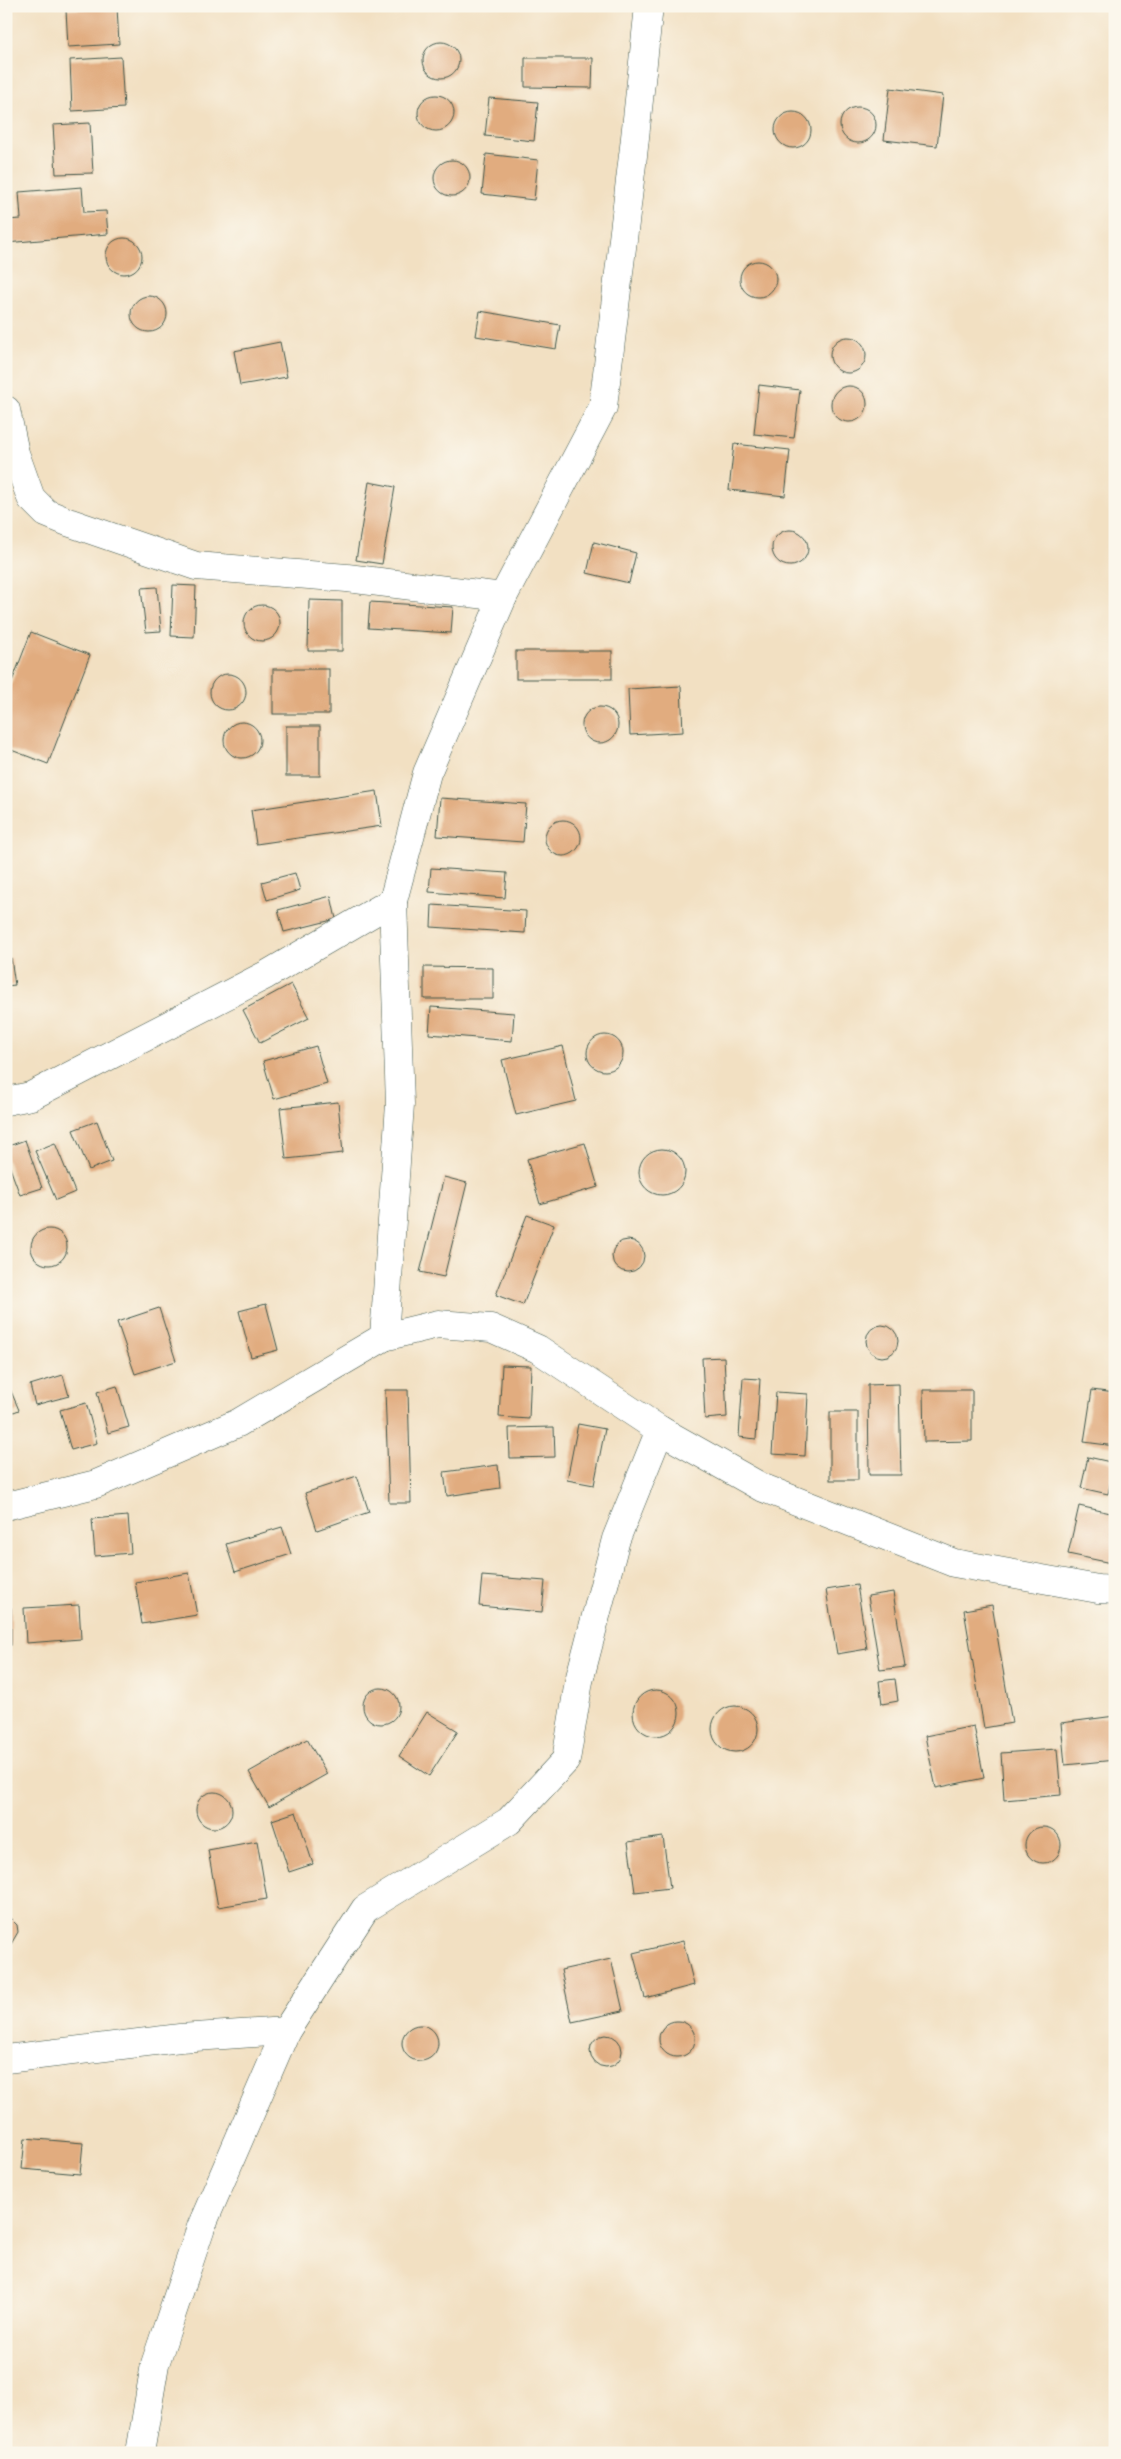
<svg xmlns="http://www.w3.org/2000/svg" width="1121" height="2459" font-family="'Gentium Book Plus',serif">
<rect width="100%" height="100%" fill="#fbf7ec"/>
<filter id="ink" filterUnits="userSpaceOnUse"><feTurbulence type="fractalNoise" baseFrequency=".02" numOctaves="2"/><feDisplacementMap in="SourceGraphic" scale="10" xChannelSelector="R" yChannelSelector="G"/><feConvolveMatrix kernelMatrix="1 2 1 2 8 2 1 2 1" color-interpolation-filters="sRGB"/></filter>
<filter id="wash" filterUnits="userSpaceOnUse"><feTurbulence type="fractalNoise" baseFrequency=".0096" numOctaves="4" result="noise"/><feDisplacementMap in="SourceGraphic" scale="20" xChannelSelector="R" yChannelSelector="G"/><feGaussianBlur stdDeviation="1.12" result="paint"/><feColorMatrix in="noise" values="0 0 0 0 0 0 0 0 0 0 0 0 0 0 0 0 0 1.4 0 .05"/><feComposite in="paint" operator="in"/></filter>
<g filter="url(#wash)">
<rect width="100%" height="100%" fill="#f2e0c2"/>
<g id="blocks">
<g fill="#e1ac7f">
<polygon points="117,7 119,44 68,47 66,10"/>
<circle cx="441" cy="60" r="18"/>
<polygon points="121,57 124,108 72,111 70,60"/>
<polygon points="525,58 593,58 592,88 525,87"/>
<polygon points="890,88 943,95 937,146 884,140"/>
<circle cx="436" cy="113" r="18"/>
<polygon points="489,98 538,102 534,141 485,136"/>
<circle cx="858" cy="125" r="18"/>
<circle cx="793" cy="130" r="18"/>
<polygon points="90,123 93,173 56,174 53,125"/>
<polygon points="486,154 538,160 534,200 482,194"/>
<circle cx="452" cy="178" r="18"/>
<polygon points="82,187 84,212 106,211 108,234 6,243 6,220 21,219 19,192"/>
<circle cx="124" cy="256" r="18"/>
<circle cx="758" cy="279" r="18"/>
<circle cx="149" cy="314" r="18"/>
<polygon points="480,311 560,325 556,349 476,336"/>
<circle cx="848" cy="355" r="18"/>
<polygon points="280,342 287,377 240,385 234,351"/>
<polygon points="759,385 800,390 794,438 754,434"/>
<circle cx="849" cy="404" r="18"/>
<polygon points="734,444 790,450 785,496 729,490"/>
<polygon points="369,482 395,487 382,564 356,560"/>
<circle cx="790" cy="548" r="18"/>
<polygon points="594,542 636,553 629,583 587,573"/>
<polygon points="173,585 196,586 194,637 171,636"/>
<polygon points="157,587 161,631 146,632 141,588"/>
<polygon points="309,600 342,601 342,651 308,651"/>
<polygon points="370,602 453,607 451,633 368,628"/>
<circle cx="262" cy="623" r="18"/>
<polygon points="31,632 90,655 48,764 6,748 6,697"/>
<rect x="516" y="651" width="96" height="28"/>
<rect x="273" y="669" width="56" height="45"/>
<circle cx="228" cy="692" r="18"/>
<polygon points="681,686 683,732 630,735 628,689"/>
<circle cx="600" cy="725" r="18"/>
<circle cx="242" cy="740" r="18"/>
<rect x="286" y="726" width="34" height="50"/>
<polygon points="377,791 382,826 256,844 251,810"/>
<polygon points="440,798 526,804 523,842 437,836"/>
<circle cx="563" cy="838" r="18"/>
<polygon points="431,868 507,873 505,898 429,892"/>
<polygon points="295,873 300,890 267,900 262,882"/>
<polygon points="331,896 336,919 284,932 278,910"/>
<polygon points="432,905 526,911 525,933 431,927"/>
<polygon points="6,958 11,958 15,985 6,986"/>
<polygon points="424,967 493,968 493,999 424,999"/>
<polygon points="291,984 309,1018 260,1043 243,1010"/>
<polygon points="431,1007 514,1013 512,1041 429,1034"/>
<circle cx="605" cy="1053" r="18"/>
<polygon points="316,1046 327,1084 274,1099 263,1061"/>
<polygon points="563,1046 576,1101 516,1115 502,1060"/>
<polygon points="338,1102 343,1153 286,1159 280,1108"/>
<polygon points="97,1121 112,1161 89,1170 73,1130"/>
<polygon points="25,1140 42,1188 20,1195 6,1157 6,1147"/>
<polygon points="55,1143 75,1192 56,1200 35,1151"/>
<polygon points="585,1143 598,1187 540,1204 527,1159"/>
<circle cx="662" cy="1172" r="23"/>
<polygon points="444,1177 467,1183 444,1277 420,1272"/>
<polygon points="527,1215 554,1225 523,1305 496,1295"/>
<circle cx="49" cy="1247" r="18"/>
<circle cx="628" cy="1256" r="16"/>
<polygon points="266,1304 278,1350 251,1357 239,1311"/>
<polygon points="159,1308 176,1361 135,1374 117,1322"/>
<circle cx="882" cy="1341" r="16"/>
<polygon points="724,1357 727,1417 705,1419 702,1358"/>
<polygon points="502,1365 531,1366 529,1419 499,1417"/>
<polygon points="63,1375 69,1396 35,1405 30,1385"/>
<polygon points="743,1378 760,1379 756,1439 739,1437"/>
<polygon points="899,1384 901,1475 869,1475 868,1385"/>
<polygon points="117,1386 129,1427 108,1433 97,1392"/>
<polygon points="10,1389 19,1410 6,1415 6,1391"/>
<polygon points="385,1390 408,1390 411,1503 389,1503"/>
<polygon points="923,1390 972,1390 972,1441 924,1442"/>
<polygon points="1092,1390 1115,1393 1115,1446 1084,1442"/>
<polygon points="776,1392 808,1394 805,1456 772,1454"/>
<polygon points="86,1403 97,1443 71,1450 60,1410"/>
<rect x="830" y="1412" width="28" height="68"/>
<polygon points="578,1424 605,1429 594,1485 567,1480"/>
<polygon points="554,1427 555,1457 510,1458 509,1428"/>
<polygon points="1088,1457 1115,1463 1108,1494 1081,1488"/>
<polygon points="498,1465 500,1488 447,1496 444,1472"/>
<polygon points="357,1476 369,1512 317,1530 305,1493"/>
<polygon points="1079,1506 1115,1514 1115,1546 1111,1563 1068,1554"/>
<polygon points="128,1516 131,1553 95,1556 92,1519"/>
<polygon points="282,1527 291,1554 235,1572 226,1544"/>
<polygon points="189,1573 197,1615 142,1624 135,1582"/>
<polygon points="482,1576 545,1581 542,1612 479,1606"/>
<polygon points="857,1585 867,1649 837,1654 826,1590"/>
<polygon points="893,1592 905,1667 880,1670 868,1596"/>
<polygon points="79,1605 81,1639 26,1643 24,1608"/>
<polygon points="992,1605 1012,1723 984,1728 964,1610"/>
<rect x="6" y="1608" width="5" height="37"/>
<polygon points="895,1679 898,1701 882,1704 879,1681"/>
<circle cx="381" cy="1706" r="18"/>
<circle cx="656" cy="1713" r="23"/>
<circle cx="735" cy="1729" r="23"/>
<polygon points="427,1712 458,1731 429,1776 399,1756"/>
<polygon points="1115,1716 1115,1760 1065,1765 1061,1723"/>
<polygon points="974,1726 984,1778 936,1788 925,1736"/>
<polygon points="307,1739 327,1774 269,1807 249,1772"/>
<polygon points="1057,1749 1061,1795 1004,1800 1001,1753"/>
<circle cx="214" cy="1810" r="18"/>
<polygon points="296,1812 313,1864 289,1872 272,1820"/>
<circle cx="1043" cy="1845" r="18"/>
<polygon points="663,1837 670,1888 635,1892 628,1842"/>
<polygon points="257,1841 267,1899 218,1907 208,1850"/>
<polygon points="6,1914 17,1925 18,1932 11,1944 6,1947"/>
<polygon points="683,1941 694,1985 645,1998 633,1953"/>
<polygon points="611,1959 623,2011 572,2022 561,1970"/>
<circle cx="677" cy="2039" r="18"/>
<circle cx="420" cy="2043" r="18"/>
<circle cx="606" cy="2051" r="16"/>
<polygon points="25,2138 83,2143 80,2174 22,2169"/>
</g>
</g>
</g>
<g filter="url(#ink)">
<use href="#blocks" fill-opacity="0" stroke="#3f5549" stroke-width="1"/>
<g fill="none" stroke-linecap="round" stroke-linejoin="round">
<g stroke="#3f5549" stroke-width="29">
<g id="street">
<polyline points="6,410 15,453 31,498 46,513 68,522 196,566 347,578 503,597"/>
<polyline points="6,1101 31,1096 266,975 393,901"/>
<polyline points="384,1337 438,1324 491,1328 538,1349 660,1430 761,1487 954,1563 1098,1589 1115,1590"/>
<polyline points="6,2059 180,2038 286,2031"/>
<polyline points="140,2453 155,2364 201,2227 286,2031 365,1909 509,1821 566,1760 579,1681 616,1539 660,1430"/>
</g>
</g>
<g stroke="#3f5549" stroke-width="29">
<polyline id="secondary" points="6,1506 96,1484 238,1423 384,1337 400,1104 393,901 427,773 503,597 603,407 634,147 649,6"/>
</g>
<use href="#street" stroke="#fff" stroke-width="28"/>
<use href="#secondary" stroke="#fff" stroke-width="28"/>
</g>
</g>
<rect width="1121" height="2459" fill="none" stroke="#fbf7ec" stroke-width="25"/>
</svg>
